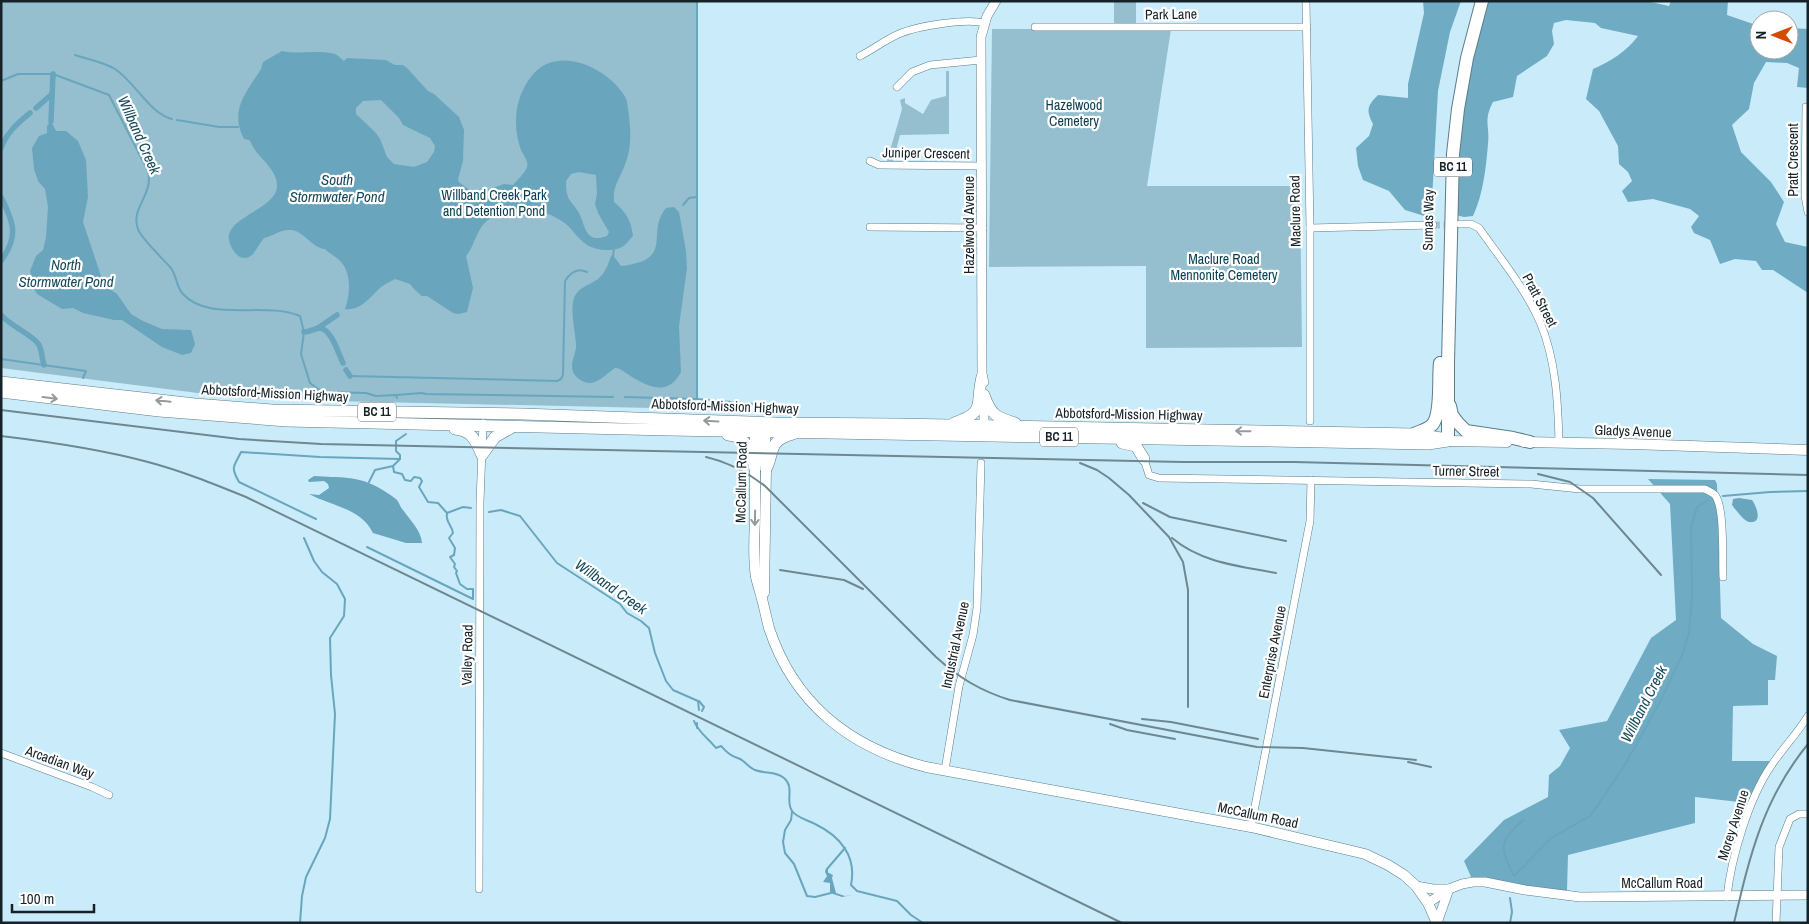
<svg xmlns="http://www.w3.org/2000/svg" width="1809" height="924" font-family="'Archivo Narrow',sans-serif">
<rect width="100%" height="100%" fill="#caecfa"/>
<g fill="#95becf">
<polygon points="1,1 698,1 696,409 245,399 1,368"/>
<rect x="1114" y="1" width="22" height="22"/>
<polygon points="992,29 1171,29 1147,186 1300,186 1302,347 1146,348 1146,266 989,267"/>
<polygon points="946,71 949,71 949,134 900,135 893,161 887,161 902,109 900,100 905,98 905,103 923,114 931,100 946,96"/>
</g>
<g fill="#6facc4">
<path d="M1423 1H1461L1450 32 1438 91 1431 218 1405 210 1389 191 1363 180 1358 166 1356 148 1369 136 1373 124C1366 110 1367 106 1378 95L1408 98V84L1424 13Z"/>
<path d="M1487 1H1646L1669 6 1671 1H1728L1727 15 1759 26V50H1789V28L1808 29V88L1797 87 1799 68 1787 63 1766 62 1754 83 1749 109 1732 125 1741 152 1771 182 1784 202 1776 224 1785 242 1808 247V293L1773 270H1762L1756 261 1735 259 1720 264 1710 240 1694 233 1691 227 1699 216 1690 209 1653 199 1628 202 1622 191 1632 181 1628 172 1619 164 1618 146 1599 111 1586 99 1593 69C1611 61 1626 52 1638 36L1601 28 1595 23 1566 20 1554 23 1552 31 1554 44 1547 56 1517 76 1513 97 1493 102C1483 121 1490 125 1488 144 1486 168 1483 195 1473 216L1464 217 1456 215 1458 154 1469 75Z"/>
<polygon points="1648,479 1715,480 1717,484 1721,618 1753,644 1777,656 1775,680 1768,680 1768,705 1733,706 1732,761 1773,761 1748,803 1695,797 1695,823 1568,855 1567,891 1472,879 1464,861 1504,820 1548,797 1549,775 1560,766 1570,748 1559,730 1607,721 1651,638 1676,620 1670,504"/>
</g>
<g fill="#69a6bd" fill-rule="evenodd">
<path d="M282 51C299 55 318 49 335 54 338 55 341 59 344 61L347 58 386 60 395 65H403L407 68 428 91 434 94 459 117 464 130 463 161 458 179 459 182 471 191 481 192 504 184 513 185C517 180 525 173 527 167 529 161 523 155 521 150 512 125 515 97 531 77 553 47 596 63 617 86 621 91 626 96 627 102 630 123 633 142 626 162 621 177 612 186 614 202 626 212 631 220 633 236 630 239 626 245 622 247 610 253 591 250 582 241 576 236 572 229 566 224 544 207 512 202 488 220 476 229 475 246 466 256L473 288 467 312 458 314 453 313 427 296H422L414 289 410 284 395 279C391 281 385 284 381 287 370 297 361 311 345 309 350 295 352 274 341 262 337 257 330 254 325 249 312 248 304 231 291 230 281 229 273 236 264 238 260 243 257 249 253 254 242 265 231 251 229 240 225 217 278 209 277 185 277 171 262 160 255 150 252 146 252 143 249 140L244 139C229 110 246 93 261 69L263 62ZM381 100 399 118 403 125 430 138 435 146 434 152 427 162 414 167 394 164 387 157 380 139 376 133 356 114V108L363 101ZM579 172 596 175 597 194 595 204 598 213 609 232 607 236C585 244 586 227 579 213 576 207 570 202 568 197 566 192 566 186 566 181L571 174Z"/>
<polygon points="51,121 56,131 66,131 78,141 86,160 88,197 83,222 104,285 117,294 131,314 143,321 162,329 191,330 195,344 191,353 182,355 162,347 122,320 114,320 83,313 73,308 62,309 37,294 33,286 30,271 36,256 43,250 46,237 48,207 45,189 38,181 34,169 32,148 39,136 47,133 47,126"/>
<path d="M674 207 679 212 686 251 687 268 679 326 681 372C668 397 648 387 629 375 624 372 621 368 615 368 604 375 594 390 579 379 575 376 572 372 572 366 572 358 577 351 576 344 575 329 570 312 574 298 578 287 590 285 598 279 605 273 608 265 611 256L613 255 621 266C676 260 645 233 666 208Z"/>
<path d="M314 476C339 478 358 475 381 489 387 493 393 496 397 500 400 504 400 507 403 510 410 520 421 530 422 543H406L373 533C361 508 331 506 309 494L319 495 329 488 328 484 324 481 309 482 308 480Z"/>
<path d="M1739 498 1752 500C1756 505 1764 524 1749 522 1745 522 1734 508 1732 505L1733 499Z"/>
<polygon points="826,868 827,872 833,875 832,878 836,893 845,896 852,895 842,897 830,893 830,883 823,882 827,876 825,872"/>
</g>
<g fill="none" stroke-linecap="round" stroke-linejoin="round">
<g stroke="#69a6bd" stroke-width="2">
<polyline points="697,1 697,399"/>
<path d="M75 55C87 59 104 62 115 69 135 82 150 114 172 119"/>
<path d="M1 81 18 74H53L109 95 148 171C154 195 130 208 138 229 140 237 163 259 170 267 177 275 176 287 183 294 209 323 266 301 300 316L304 332 301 354 310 383 322 392 366 393 376 396 396 395 397 398"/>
<polyline points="177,120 219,127 238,127"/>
<polyline points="683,205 689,198 696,197"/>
<polyline points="613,257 614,247"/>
<polyline points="1,359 86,371 83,378"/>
<path d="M350 376 557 381 561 379 563 375 565 281C570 273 577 267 587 272"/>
<polyline points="396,395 422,393 426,394 613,397"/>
<polyline points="625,397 697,399 754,404 763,409"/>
<polyline points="406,434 396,441 396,451 400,455 400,459 393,466 394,472 402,474 405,480 411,481 414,477 420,478 422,481 419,487 428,502 438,503 447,513 463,507 471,508"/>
<polyline points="369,482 375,470 393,466"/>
<polyline points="1723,496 1770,492 1808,491"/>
<polyline points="489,512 501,510 520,516 557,563 620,604 627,613 641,621 649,628 655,653 666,681 673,690 698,701 699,710"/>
<path d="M316 519 239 482C230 466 234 467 241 452L320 457 400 459"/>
<path d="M367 547 473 599V589H467L460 584 456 573 457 571 454 567 455 564 450 557 454 555 455 548 449 538 453 533C452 525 445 522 447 513"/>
<polyline points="699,701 704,707 702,711"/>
<path d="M694 721C698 732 708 738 716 748L721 746C724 749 728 754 733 756 736 758 740 758 743 761 747 764 750 768 755 770 765 774 776 771 784 778 795 787 785 801 792 811 797 818 808 820 815 824 840 836 857 856 851 885L857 891 897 901 911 915 923 923"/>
<polyline points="697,723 697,728"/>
<polyline points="792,812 791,820 785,830 783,842 785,853 794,864 807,896 815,897 831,893"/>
<path d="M1523 820C1498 843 1500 847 1514 876L1551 838 1590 816 1623 768 1660 702 1683 653 1689 633 1692 597 1691 527 1697 507 1707 501"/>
<polyline points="827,873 827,869 845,848"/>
<polyline points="300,923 302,896 306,877 325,838 330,819 335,714 331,675 330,638 344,616 345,599 337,584 322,572 314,561 304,538"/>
<polyline points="1510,923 1512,912 1510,898"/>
</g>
<g stroke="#69a6bd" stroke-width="5.5">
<polyline points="36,108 52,94"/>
<polyline points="51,121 53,74"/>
<path d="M1 148C7 132 18 123 30 113"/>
<path d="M1 197C14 223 19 236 1 261"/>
<path d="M1 315C11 326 34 336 39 345 42 351 42 359 44 365"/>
<polyline points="318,328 337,315"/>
<path d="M304 332C310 332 315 328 320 328 332 330 338 353 343 363"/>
<polyline points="346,370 350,376"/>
</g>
<polyline stroke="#a6c4d0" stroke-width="7" stroke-dasharray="7 3.5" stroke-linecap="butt" points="1433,225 1453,225"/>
<g stroke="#5c7c88" stroke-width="8">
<g id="minor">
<polyline points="1306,1 1310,228 1310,421"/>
<polyline points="1035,27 1307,27"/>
<path d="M860 56C874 49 886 39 901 33 919 26 966 18 984 23"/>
<polyline points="897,87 912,72 930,65 981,60"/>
<polyline points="1806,107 1805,196 1808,212"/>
<polyline points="870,161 879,165 982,166"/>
<path d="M1460 224H1471L1479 228C1500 258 1525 288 1540 322 1556 360 1558 402 1559 443"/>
<polyline points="870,227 983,228"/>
<polyline points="1310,228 1433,225"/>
<path d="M1144 459 1149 475 1159 478 1531 484 1580 489H1705C1708 491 1712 492 1715 495 1725 508 1722 559 1723 577"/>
<polyline points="1,753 92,787 109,795"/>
<polyline points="945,770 959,686 973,635 977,608 981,463"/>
<polyline points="1251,827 1310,521 1311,480"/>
<polyline points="479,889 480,502 483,423"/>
<path d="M1727 897C1731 858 1749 798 1771 766 1782 749 1797 734 1808 716"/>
<polyline points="1776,923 1779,847 1790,819 1799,814 1808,814"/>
</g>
</g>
<g stroke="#5c7c88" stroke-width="10">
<g id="tertiary">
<polyline points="984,382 982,377 981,37 987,16 996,1"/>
<polyline points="984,426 984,400"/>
<polyline points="1416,886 1433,889 1449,889"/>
<polyline points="1428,903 1449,889 1462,884 1473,882 1485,882 1525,890 1580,897 1808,895"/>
<polyline points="1437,923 1449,889"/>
</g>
</g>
<g stroke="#5c7c88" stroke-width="11">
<g id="secondary">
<path d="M758 426 755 437C755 465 755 493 755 520 754 539 753 559 756 577 758 586 761 594 763 603 765 611 767 620 769 628 794 704 851 748 926 767L1251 827 1365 854 1388 865 1404 875 1416 886 1428 903 1437 923"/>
<path d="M762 426C769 438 761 456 766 469L764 593"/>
<polyline points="1448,441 1507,442"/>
<polyline points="1524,442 1631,444 1808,450"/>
</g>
</g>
<g stroke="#5c7c88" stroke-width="12">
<g id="trunk">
<polyline points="1,382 195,404 272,410 522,414 776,423 896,424 1414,434 1448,439 1448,441 1428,444 669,430 287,421 159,411 1,392"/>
<path d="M984 395C991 415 996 417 1015 423"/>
<path d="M954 423C987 412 975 405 982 377"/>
<path d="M455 429C473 431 475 440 482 455"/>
<path d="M728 435C749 437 751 452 755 469"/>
<polyline points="1122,443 1136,446 1144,459"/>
<polyline points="482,455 495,437 511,428"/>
<path d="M766 469C775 452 767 441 793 434"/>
</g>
</g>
<g stroke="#5c7c88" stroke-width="14">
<g id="motorway">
<polyline points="1450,406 1452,415 1458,423 1466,431 1513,438 1530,442"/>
<path d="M1414 434C1420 431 1427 430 1432 425 1442 415 1438 378 1440 363"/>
<polyline points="1448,439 1448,363 1453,154 1458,109 1467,58 1482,1"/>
</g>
</g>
<use href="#minor" stroke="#fff" stroke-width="7"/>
<use href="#tertiary" stroke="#fff" stroke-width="9"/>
<use href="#secondary" stroke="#fff" stroke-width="10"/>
<use href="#trunk" stroke="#fff" stroke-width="11"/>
<use href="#motorway" stroke="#fff" stroke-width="12"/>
<g stroke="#6f8790" stroke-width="2">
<polyline points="1,410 239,439 321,444 1183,462 1294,462 1808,475"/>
<path d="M1 436C51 442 100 449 148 462 182 471 214 484 246 497L1122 923"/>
<path d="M706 457C728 462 747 472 765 486L936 657C959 678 981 691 1010 700L1257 747 1303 748 1416 760"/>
<polyline points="1080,463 1097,470 1109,478 1129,495 1169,537 1183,562 1188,590 1188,707"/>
<polyline points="1538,474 1570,482 1593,498 1661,575"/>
<polyline points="1143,503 1170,517 1286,541"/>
<path d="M1172 538C1202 563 1239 566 1276 573"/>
<polyline points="780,570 844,580 863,589"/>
<polyline points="1142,719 1171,722 1258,739"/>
<polyline points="1110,724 1127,730 1175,739"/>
<polyline points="1408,762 1431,767"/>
<path d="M1734 923C1750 855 1763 799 1808 744"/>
</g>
</g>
<defs><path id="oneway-shaft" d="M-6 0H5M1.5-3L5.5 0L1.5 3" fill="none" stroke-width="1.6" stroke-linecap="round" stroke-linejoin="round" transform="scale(1.25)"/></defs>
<g stroke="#969c9e">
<use href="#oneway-shaft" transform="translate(50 398) rotate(7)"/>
<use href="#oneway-shaft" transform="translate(163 401) rotate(-174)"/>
<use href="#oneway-shaft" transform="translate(711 421) rotate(-177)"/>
<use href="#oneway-shaft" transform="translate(1243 431) rotate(-179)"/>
<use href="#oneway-shaft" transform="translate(755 518) rotate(91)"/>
</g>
<g text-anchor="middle" stroke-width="4.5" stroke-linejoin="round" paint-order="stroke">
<g fill="#fff" stroke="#5b6468" stroke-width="1">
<rect x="1434" y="157.5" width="38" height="19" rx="4"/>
<rect x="358" y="402.5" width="38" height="19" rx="4"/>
<rect x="1040" y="427.5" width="38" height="19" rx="4"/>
</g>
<g font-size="12" font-weight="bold" fill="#152227">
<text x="1453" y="171">BC 11</text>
<text x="377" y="416">BC 11</text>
<text x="1059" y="441">BC 11</text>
</g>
<g font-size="14" fill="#152227" stroke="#fff">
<text transform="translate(1171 14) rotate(-1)" y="5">Park Lane</text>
<text transform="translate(926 153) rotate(1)" y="5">Juniper Crescent</text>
<text transform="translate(1793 160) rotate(-90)" y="5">Pratt Crescent</text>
<text transform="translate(1295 211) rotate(-91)" y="5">Maclure Road</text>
<text transform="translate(1428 220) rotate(-89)" y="5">Sumas Way</text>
<text transform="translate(969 225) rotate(-90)" y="5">Hazelwood Avenue</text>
<text transform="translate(1540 300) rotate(62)" y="5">Pratt Street</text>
<text transform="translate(275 393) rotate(3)" y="5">Abbotsford-Mission Highway</text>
<text transform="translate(725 406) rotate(2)" y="5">Abbotsford-Mission Highway</text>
<text transform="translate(1129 414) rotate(1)" y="5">Abbotsford-Mission Highway</text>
<text transform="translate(1633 431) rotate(2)" y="5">Gladys Avenue</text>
<text transform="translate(1466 471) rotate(1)" y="5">Turner Street</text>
<text transform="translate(741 482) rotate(-89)" y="5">McCallum Road</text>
<text transform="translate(955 645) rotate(-78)" y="5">Industrial Avenue</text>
<text transform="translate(1272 652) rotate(-79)" y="5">Enterprise Avenue</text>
<text transform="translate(467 655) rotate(-89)" y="5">Valley Road</text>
<text transform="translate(60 762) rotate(20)" y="5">Arcadian Way</text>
<text transform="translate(1258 815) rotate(12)" y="5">McCallum Road</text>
<text transform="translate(1733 825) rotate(-72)" y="5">Morey Avenue</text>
<text x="1662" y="888">McCallum Road</text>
</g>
<g font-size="14" fill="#063e4f" stroke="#fff">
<text x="1074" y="110">Hazelwood<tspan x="1074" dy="16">Cemetery</tspan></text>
<text x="494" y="200">Willband Creek Park<tspan x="494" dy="16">and Detention Pond</tspan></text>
<text x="1224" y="264">Maclure Road<tspan x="1224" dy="16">Mennonite Cemetery</tspan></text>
</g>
<g font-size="15" font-style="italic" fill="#164a5b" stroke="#fff">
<text transform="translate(139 135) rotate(66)" y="5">Willband Creek</text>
<text x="337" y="185">South<tspan x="337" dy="17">Stormwater Pond</tspan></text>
<text x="66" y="270">North<tspan x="66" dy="17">Stormwater Pond</tspan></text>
<text transform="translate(611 587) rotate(35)" y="5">Willband Creek</text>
<text transform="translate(1644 704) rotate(-63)" y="5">Willband Creek</text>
</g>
</g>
<rect width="1809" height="924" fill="none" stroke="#152227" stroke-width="5"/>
<g transform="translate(1774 35) rotate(270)"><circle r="24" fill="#ffffff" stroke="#a1a7a9"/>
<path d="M0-4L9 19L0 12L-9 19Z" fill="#d04c00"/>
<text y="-8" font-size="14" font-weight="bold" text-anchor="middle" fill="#152227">N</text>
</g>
<path d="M12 904v8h82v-8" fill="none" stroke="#152227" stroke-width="2.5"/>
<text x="20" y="904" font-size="15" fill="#152227" stroke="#ffffff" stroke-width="4" paint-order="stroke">100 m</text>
</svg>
